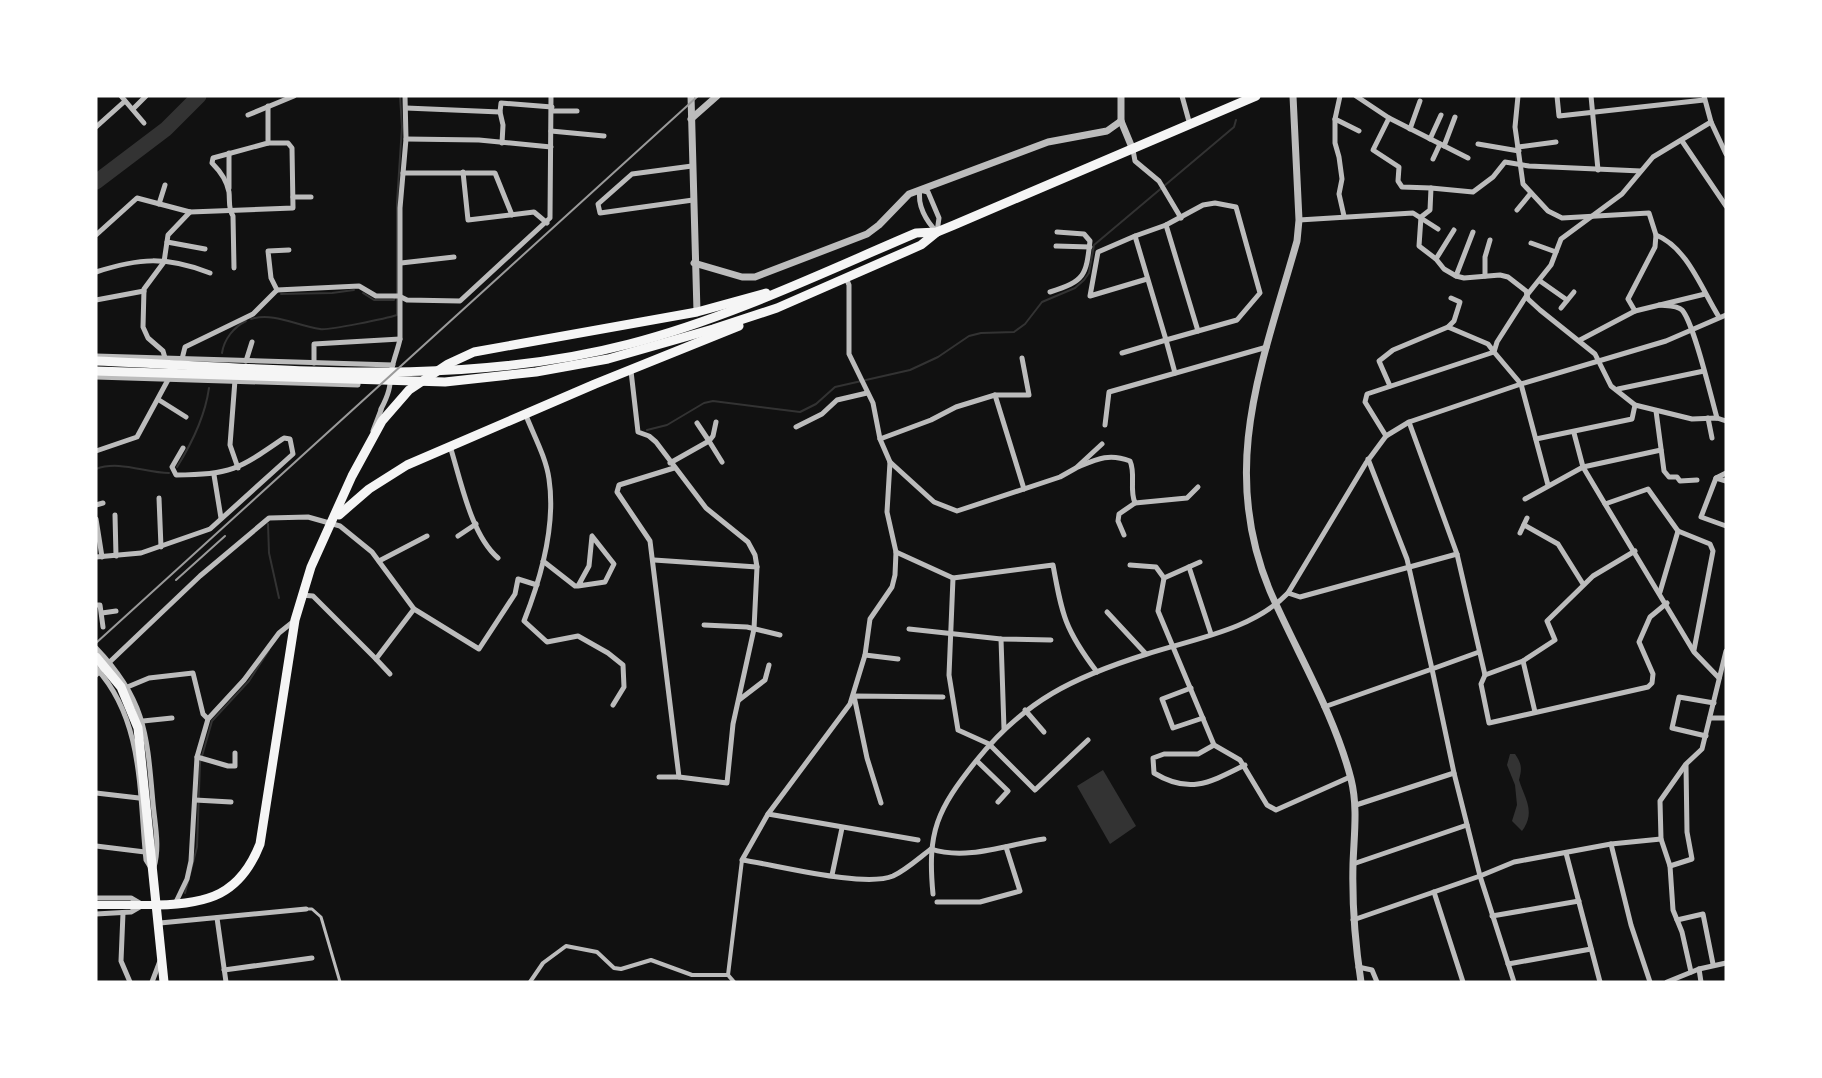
<svg xmlns="http://www.w3.org/2000/svg" width="1822" height="1078" font-family="Karla,sans-serif">
<rect width="100%" height="100%" fill="#111"/>
<g fill="#333">
<path d="M1510 754H1515C1522 764 1522 769 1519 780 1525 799 1536 812 1522 831L1512 821 1517 805 1515 785 1507 765Z"/>
<polygon points="1103,770 1136,826 1110,844 1077,786"/>
</g>
<g fill="none" stroke-linecap="round" stroke-linejoin="round">
<g stroke="#333" stroke-width="2">
<polyline points="363,293 374,300 394,300 395,297"/>
<polyline points="281,294 332,293 354,290"/>
<path d="M251 319C274 312 297 326 320 329 327 331 388 318 397 315V202L402 127 400 96"/>
<path d="M222 353C224 339 234 327 246 321"/>
<polyline points="647,430 667,425 704,403 713,401 800,412 816,404 835,387 910,370 938,357 969,336 981,333 1014,332 1025,324 1042,302 1075,288 1084,280 1089,273 1094,245 1234,127 1236,120"/>
<path d="M177 467C192 443 205 417 209 388"/>
<path d="M96 469C119 460 146 473 169 473"/>
<polyline points="268,524 269,553 279,598"/>
<polyline points="185,893 197,847 200,763 212,721 249,681 269,650"/>
</g>
<polyline stroke="#333" stroke-width="15" points="96,182 166,129 199,96"/>
<polyline stroke="#bcbcbc" stroke-width="3" points="306,909 312,909 321,917 340,982"/>
<g stroke="#bcbcbc" stroke-width="4">
<polyline points="728,975 742,860"/>
<polyline points="530,982 543,963 566,946 597,952 614,968 621,969 651,960 692,975 728,975 734,982"/>
</g>
<g stroke="#bcbcbc" stroke-width="5">
<polyline points="121,96 144,123"/>
<polyline points="1182,96 1190,125"/>
<polyline points="1340,96 1335,119 1335,143 1339,157 1342,179 1339,194 1344,216"/>
<polyline points="1356,96 1389,118 1468,158"/>
<polyline points="1518,96 1515,127 1523,184 1548,211 1562,218 1649,213 1656,235 1655,247 1628,299 1635,311"/>
<polyline points="1557,96 1559,116 1704,100"/>
<polyline points="1591,96 1598,170"/>
<polyline points="406,108 500,112 501,103 552,107"/>
<polyline points="133,109 146,96"/>
<polyline points="552,111 577,111"/>
<polyline points="500,112 503,125 502,143"/>
<polyline points="248,115 294,96"/>
<polyline points="1389,118 1373,150 1399,167 1398,181 1402,187 1431,188"/>
<polyline points="1335,119 1359,131"/>
<polyline points="1711,122 1726,154"/>
<polyline points="96,127 125,101"/>
<polyline points="1410,129 1420,101"/>
<polyline points="551,131 604,136"/>
<polyline points="406,139 479,140 551,147"/>
<polyline points="1430,139 1441,115"/>
<polyline points="1682,141 1726,206"/>
<polyline points="1478,144 1519,151"/>
<polyline points="1444,146 1455,117"/>
<polyline points="1518,147 1556,142"/>
<polyline points="1133,150 1135,161 1159,181 1181,218"/>
<polyline points="229,153 229,188"/>
<polyline points="1433,159 1440,144"/>
<polyline points="692,166 632,174 598,204 600,213 693,200"/>
<polyline points="1641,171 1529,166 1505,162 1493,177 1473,192 1431,188 1430,210 1421,217 1419,246 1436,259 1444,269 1456,276 1464,278 1500,275 1508,277 1526,291 1528,299 1540,310 1595,354 1611,386 1635,405 1692,419 1717,418 1726,421"/>
<polyline points="463,172 468,220 534,212 547,223"/>
<polyline points="403,173 495,173 512,215"/>
<path d="M920 190 928 192 939 218 937 232C926 221 917 205 920 190Z"/>
<polyline points="293,197 311,197"/>
<polygon points="1215,203 1236,207 1260,293 1237,320 1166,340 1135,236 1166,225 1203,205"/>
<polyline points="159,204 165,185"/>
<polyline points="1517,210 1531,193"/>
<polyline points="1299,220 1413,213 1438,229"/>
<polyline points="1166,225 1198,331"/>
<polyline points="96,235 137,198 190,212 293,208 292,148 288,143 268,143"/>
<path d="M1656 235C1687 247 1702 290 1719 317"/>
<polyline points="1135,236 1098,252 1090,296 1147,279"/>
<polyline points="167,242 205,249"/>
<polyline points="1531,243 1556,252"/>
<polyline points="1056,246 1090,247"/>
<polyline points="289,250 268,251 271,278 277,290 359,286 376,296 399,296 407,300 460,301 550,218 551,96"/>
<polyline points="1436,259 1454,230"/>
<polyline points="401,263 454,257"/>
<path d="M234 268 233 216C228 209 230 201 229 192 227 181 220 171 212 163L213 158 268 143V106"/>
<path d="M96 272C139 258 166 256 210 273"/>
<polyline points="1456,276 1473,232"/>
<polyline points="1485,276 1485,257 1490,240"/>
<path d="M846 278 849 285V354L873 403 880 439 890 462 887 512 896 552 895 575 892 587 870 619 865 655 850 704 768 814 742 860C777 865 864 888 893 876 906 870 919 858 931 849"/>
<polyline points="1540,281 1567,300"/>
<path d="M1050 292C1085 281 1086 276 1090 241L1084 234 1057 232"/>
<polyline points="96,300 144,291"/>
<path d="M1659 305C1666 306 1677 305 1682 310 1694 323 1711 397 1717 418"/>
<polyline points="1561,308 1574,292"/>
<polyline points="1580,340 1635,311 1705,294"/>
<polyline points="1122,353 1166,340 1175,373"/>
<polyline points="96,356 393,365"/>
<polyline points="165,358 163,351 148,338 143,327 144,289 164,262 168,235 190,212"/>
<polyline points="182,359 185,347 253,314 277,290"/>
<polyline points="246,361 252,342"/>
<polyline points="314,363 314,344 400,339"/>
<polyline points="631,371 638,432 649,436 656,442 706,508 748,542 755,555 757,567 754,629 733,724 727,783 679,777 650,541 617,492 619,485 674,468"/>
<polyline points="96,377 358,385 358,378"/>
<polyline points="235,380 230,445 238,468"/>
<polyline points="1390,386 1379,361 1393,350 1448,327 1454,321 1460,302 1451,298"/>
<polyline points="1618,389 1704,371"/>
<polyline points="995,395 1024,489"/>
<polyline points="159,400 186,417"/>
<path d="M381 409C390 392 390 386 392 368 394 358 398 349 400 339V208L406 139 405 96"/>
<polyline points="1656,411 1664,471 1669,477 1677,477 1680,481 1697,480"/>
<path d="M525 413C533 434 546 457 549 479 556 526 541 578 524 621L547 642 578 636 608 653 623 665 624 687 613 705"/>
<polyline points="1708,418 1712,438"/>
<polyline points="1409,422 1457,554 1485,675 1481,684 1489,723 1648,687 1652,683 1653,674 1639,642 1650,617 1667,603"/>
<polyline points="697,423 709,441 713,436 716,422"/>
<polyline points="1105,425 1109,392 1267,347"/>
<polyline points="796,427 822,414 837,400 867,393"/>
<polyline points="373,431 381,410"/>
<polyline points="1574,433 1583,467 1605,504 1694,652 1719,678"/>
<polyline points="1386,436 1365,402 1367,394 1494,352 1488,344 1448,327"/>
<polyline points="880,439 931,420 956,407 995,395 1029,395 1022,358"/>
<polyline points="1536,439 1632,419 1635,405"/>
<path d="M450 446C461 481 471 535 498 558"/>
<polyline points="96,451 137,437 169,378"/>
<polyline points="890,462 934,502 957,511 1060,477 1076,468 1102,444"/>
<polyline points="670,463 709,441 722,462"/>
<path d="M1078 467C1097 459 1109 453 1130 461 1136 474 1129 489 1135 503L1187 498 1198 487"/>
<polyline points="1726,473 1716,478 1701,517 1726,526"/>
<polyline points="214,475 221,518"/>
<polyline points="1716,478 1726,481"/>
<polyline points="1548,485 1521,384 1494,352 1497,342 1527,295 1551,265 1561,239 1622,194 1653,157 1711,122 1704,96"/>
<polyline points="159,498 161,547"/>
<polyline points="1525,499 1583,467 1661,450"/>
<polyline points="1605,504 1648,489 1678,531 1710,544 1713,551 1694,650"/>
<polyline points="96,505 103,503"/>
<polyline points="115,515 116,556"/>
<polyline points="96,519 102,557"/>
<polyline points="1524,525 1558,544 1583,584"/>
<polyline points="1520,533 1527,518"/>
<polyline points="1124,535 1118,521 1119,514 1135,503"/>
<polyline points="458,536 476,524"/>
<path d="M896 552 953 578 1053 565C1062 615 1065 630 1097 672"/>
<path d="M96 557 141 553 210 529 293 454 290 439 284 438C239 469 231 475 176 475L172 467 183 448"/>
<polyline points="654,560 757,567"/>
<polyline points="379,561 427,536"/>
<polyline points="543,561 575,586 578,586 605,582 614,564 592,536 589,566 578,586"/>
<polyline points="1200,562 1164,578 1158,611 1214,745 1240,760 1267,805 1276,810 1350,777"/>
<polyline points="1130,565 1156,567 1164,578"/>
<polyline points="1189,567 1211,634"/>
<polyline points="953,578 949,675 958,730 989,744 1035,790 1088,740"/>
<polyline points="1660,592 1678,531"/>
<polyline points="1288,593 1300,597 1457,554"/>
<polyline points="301,595 313,596 376,659 414,609"/>
<polyline points="96,605 100,605 103,627"/>
<polyline points="1107,612 1146,654"/>
<polyline points="102,613 116,611"/>
<polyline points="704,625 747,627 780,635"/>
<polyline points="909,629 1001,639 1051,640"/>
<polyline points="1001,639 1004,729"/>
<path d="M96 648C146 700 147 735 153 803 155 825 160 847 154 867"/>
<polyline points="1479,652 1432,669 1454,773 1480,876 1514,982"/>
<polyline points="865,655 898,659"/>
<polyline points="376,659 390,674"/>
<polyline points="1523,661 1535,712"/>
<path d="M96 668C144 720 139 794 146 860L151 868"/>
<polyline points="96,675 200,576 269,518 308,517 340,526 372,552 414,609 479,649 515,594 518,579 537,585"/>
<polyline points="1485,675 1523,661 1555,640 1547,621 1593,576 1635,551"/>
<polyline points="125,688 149,678 193,673 203,714 208,719"/>
<polyline points="1191,688 1162,699 1173,728 1203,718"/>
<polyline points="739,700 765,680 769,665"/>
<polyline points="1324,707 1432,669 1407,559 1368,459"/>
<polyline points="1025,710 1044,732"/>
<polyline points="1710,718 1726,718"/>
<polyline points="143,721 172,718"/>
<polyline points="1706,736 1672,728 1679,697 1714,703"/>
<path d="M1214 745 1198 754H1164L1153 758 1154 773C1190 795 1211 782 1245 765"/>
<polyline points="197,757 228,766 235,766 235,753"/>
<polyline points="977,761 1008,791 998,802"/>
<polyline points="659,777 679,777"/>
<polyline points="96,793 139,798"/>
<polyline points="195,800 231,802"/>
<polyline points="881,803 867,758 854,696 943,697"/>
<polyline points="1356,805 1454,773"/>
<polyline points="768,814 918,840"/>
<polyline points="1611,844 1631,925 1650,982"/>
<polyline points="96,846 145,852"/>
<path d="M931 849C967 861 1009 844 1044 839"/>
<polyline points="1566,853 1600,982"/>
<polyline points="1353,864 1467,825"/>
<polyline points="1670,866 1692,859 1687,832 1686,765"/>
<polyline points="832,875 842,828"/>
<polyline points="1434,892 1463,982"/>
<path d="M933 894C927 831 937 810 976 761 1025 700 1074 677 1147 654 1193 639 1253 630 1288 593L1366 463 1386 436 1409 422 1521 384 1666 341 1726 315"/>
<polyline points="96,898 131,898 143,905 131,912 96,914"/>
<polyline points="937,902 980,902 1020,891 1006,847"/>
<polyline points="175,904 187,879 191,861 197,757 208,719 244,680 279,633 294,621"/>
<polyline points="123,913 121,961 130,982"/>
<polyline points="1492,916 1579,901"/>
<polyline points="217,918 226,982"/>
<polyline points="1353,920 1480,876 1514,862 1611,844 1661,839"/>
<polyline points="1677,920 1703,914 1713,964"/>
<polyline points="160,923 306,909"/>
<polyline points="1508,964 1591,949"/>
<polyline points="1358,967 1372,970 1377,982"/>
<polyline points="1699,969 1701,982"/>
<polyline points="224,970 312,958"/>
<polyline points="1691,972 1682,932 1673,910 1670,866 1661,839 1660,801 1686,764 1702,749 1726,651"/>
<polyline points="152,982 160,961"/>
<polyline points="1667,982 1699,969 1726,963"/>
</g>
<g stroke="#bcbcbc" stroke-width="7">
<polyline points="691,96 697,312"/>
<polyline points="1121,96 1121,121 1133,150"/>
<path d="M1293 96 1299 220 1297 241C1263 362 1218 467 1270 591 1297 653 1334 713 1351 779 1358 807 1354 835 1353 864 1352 904 1355 943 1361 982"/>
<polyline points="691,119 717,96"/>
<polyline points="694,263 742,277 755,277 867,234 879,225 909,194 1048,142 1107,131 1121,121"/>
</g>
<polyline stroke="#f5f5f5" stroke-width="8" points="96,905 157,905"/>
<g stroke="#f5f5f5" stroke-width="9">
<path d="M96 361C273 368 456 389 629 344 729 318 822 273 916 233L937 232 954 225 1256 96"/>
<polyline points="96,371 445,382 536,372 608,359 713,329 777,308 921,245 937,232"/>
<polyline points="339,515 369,489 407,465 595,384 739,326"/>
<polyline points="96,657 121,687 138,728 164,982"/>
<path d="M157 905C208 904 240 895 260 844L295 620 311 567 352 476 382 421 409 390 448 364 474 352 697 312 766 293"/>
</g>
<g stroke="#9a9a9a" stroke-width="2">
<polyline points="176,580 225,536"/>
<polyline points="96,643 698,96"/>
</g>
</g>
<rect width="1822" height="1078" fill="none" stroke="#ffffff" stroke-width="195"/>
</svg>
